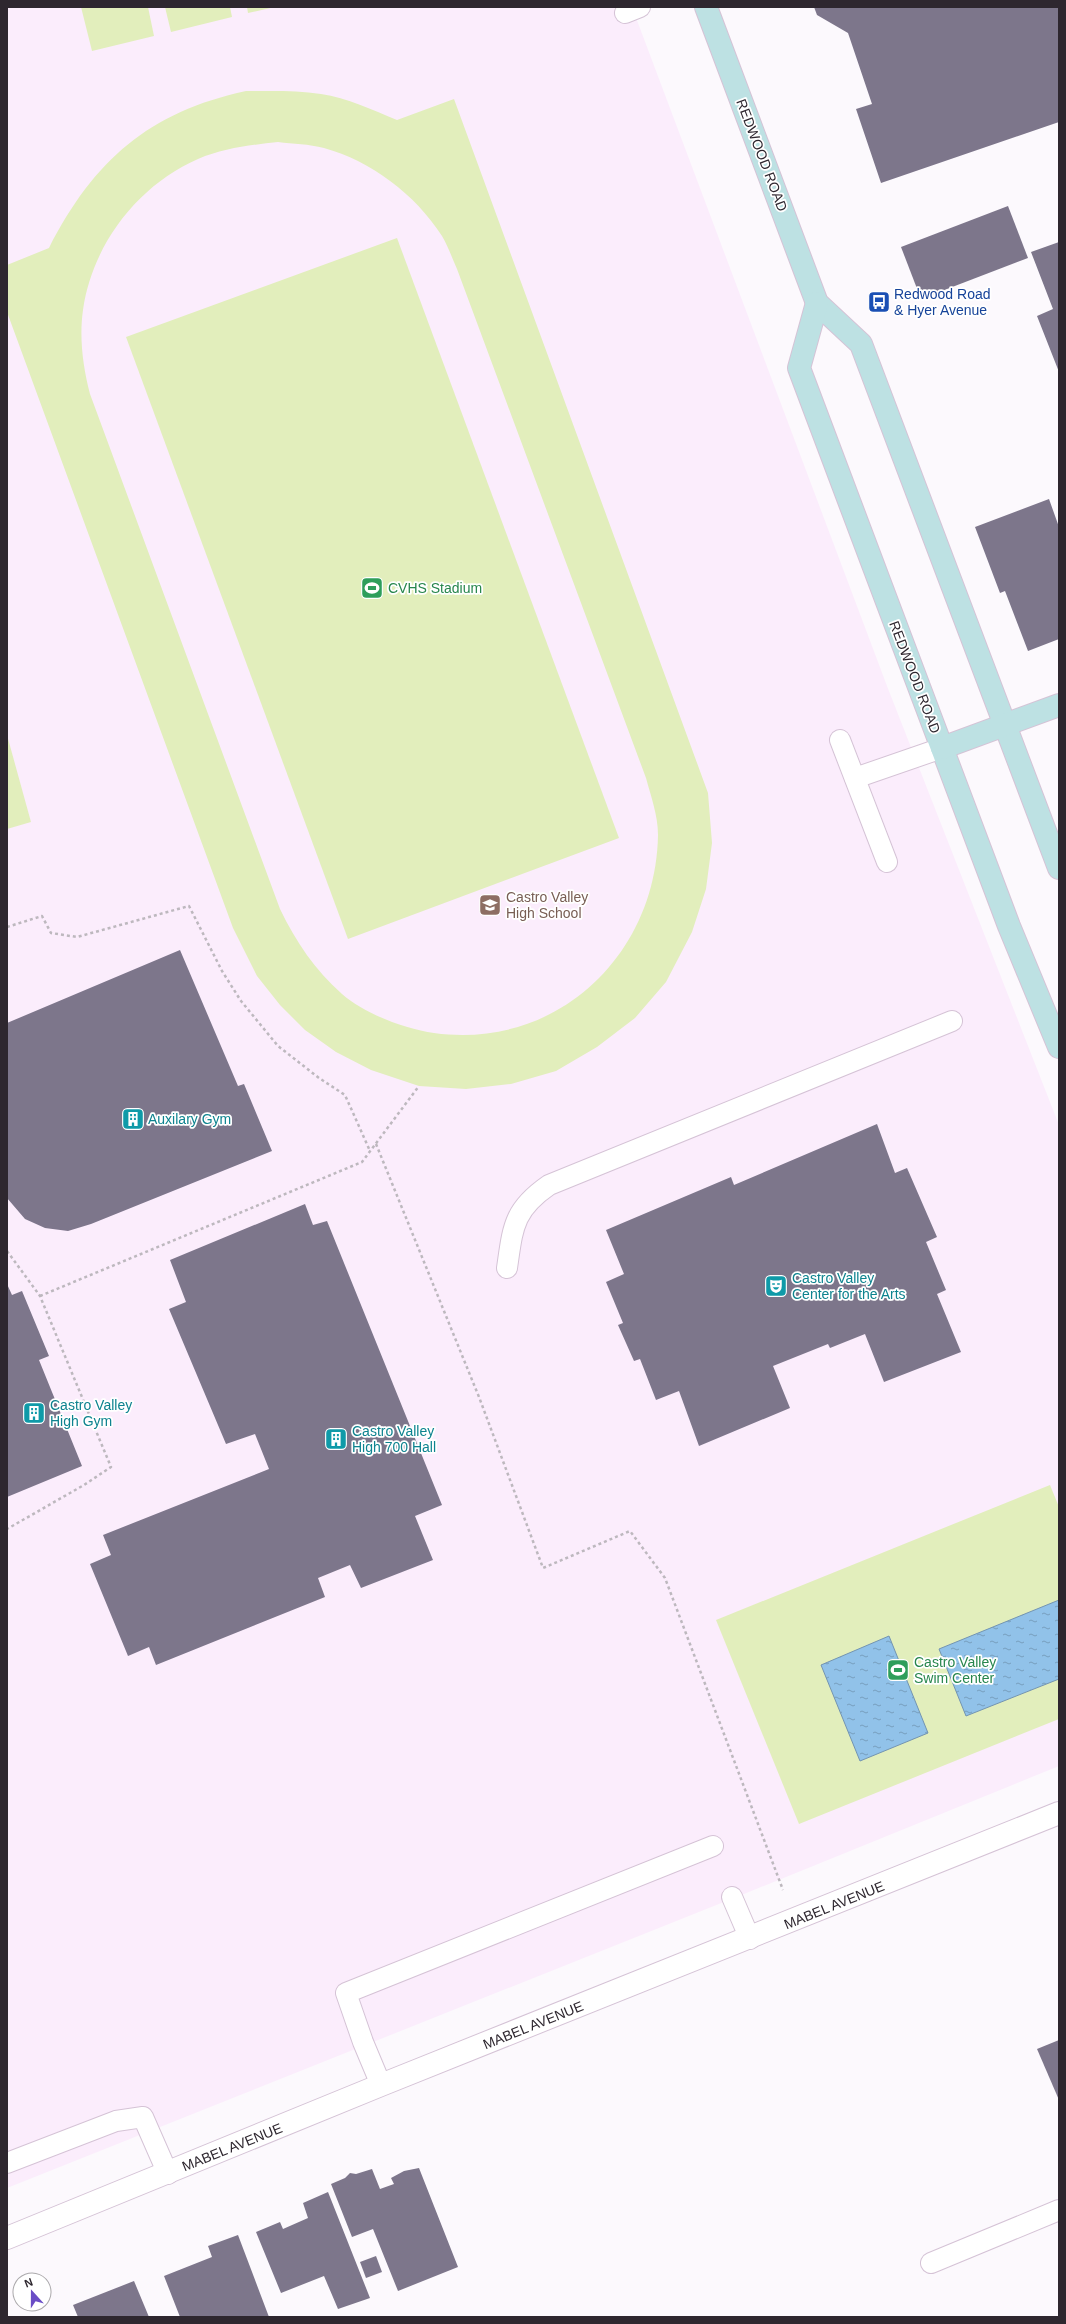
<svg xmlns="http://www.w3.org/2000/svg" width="1066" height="2324" font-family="Helvetica,sans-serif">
<defs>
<pattern id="water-ripples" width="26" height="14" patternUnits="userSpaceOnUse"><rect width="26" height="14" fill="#91c2e9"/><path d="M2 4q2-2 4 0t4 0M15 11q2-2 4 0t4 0" fill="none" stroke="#779ebd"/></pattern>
</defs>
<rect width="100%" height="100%" fill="#fcf9fd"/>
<polygon fill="#fbedfc" points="7,7 632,7 887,686 1059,1125 1059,1766 744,1894 7,2188"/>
<g fill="#e2eebc" fill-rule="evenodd">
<polygon points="81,7 148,7 154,36 92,51"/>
<polygon points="165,7 230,7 232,17 171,32"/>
<polygon points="247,7 275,7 248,13"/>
<path d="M246 91C271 91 296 90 321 94 347 98 373 110 397 120L454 99 708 793 712 843 706 889 692 932 666 982 635 1018 597 1047 556 1071 511 1084 466 1089 419 1086 371 1070 336 1052 305 1030 280 1005 257 976 233 928 7 312V265L49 248C94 160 149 112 246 91ZM278 142C293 144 309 144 324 148 371 161 415 194 442 236 448 246 452 258 457 269L646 778C651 797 658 815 658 835 656 956 556 1050 434 1033 405 1029 365 1014 342 994 315 970 296 942 280 909L90 394C83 367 79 338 83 310 92 245 138 185 198 159 224 148 251 145 278 142Z"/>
<polygon points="397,238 619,838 348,939 126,337"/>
<polygon points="7,735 31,822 7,829"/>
<polygon points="1050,1485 1059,1507 1059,1719 799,1824 716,1620"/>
</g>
<g fill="url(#water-ripples)" stroke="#7394b1">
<polygon points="1059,1600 1059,1679 966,1716 939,1649"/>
<polygon points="889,1636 928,1733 860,1761 821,1665"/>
</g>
<g fill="#7d768b">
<polygon points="814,7 1059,7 1059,122 881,183 856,109 872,104 848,33 817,15"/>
<polygon points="1008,206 1028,258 921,299 901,247"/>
<polygon points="1059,242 1059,372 1037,316 1053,309 1031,252"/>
<polygon points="1049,499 1059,527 1059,639 1028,651 1005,591 1000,593 975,527"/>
<polygon points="180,950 238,1086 244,1084 272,1151 91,1224 68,1231 45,1228 25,1219 7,1198 7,1023"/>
<polygon points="877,1124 895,1173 907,1168 937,1237 926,1242 946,1290 937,1294 961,1352 884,1382 865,1334 830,1348 828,1344 773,1366 790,1408 699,1446 679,1391 656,1400 640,1359 634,1361 618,1325 623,1323 606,1282 624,1274 606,1230 731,1177 734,1185"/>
<polygon points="305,1204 313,1225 327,1221 442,1505 415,1516 433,1560 361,1588 350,1565 318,1578 325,1597 156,1665 149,1647 128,1656 90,1564 111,1555 103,1535 269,1469 255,1434 226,1444 169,1309 186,1302 170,1260"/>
<polygon points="7,1284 12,1295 22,1291 49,1356 39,1360 82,1466 7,1497"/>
<polygon points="1059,2040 1059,2100 1037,2049"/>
<polygon points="419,2168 458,2267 398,2291 373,2229 352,2237 331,2184 345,2178 350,2173 356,2174 372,2169 380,2189 394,2184 391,2178 404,2171"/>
<polygon points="328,2192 370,2298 338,2309 324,2276 281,2293 256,2232 280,2222 283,2229 308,2218 303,2203"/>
<polygon points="238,2235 269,2317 180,2317 164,2276 212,2257 208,2246"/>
<polygon points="376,2256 382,2272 366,2278 360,2262"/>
<polygon points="134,2281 149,2317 78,2317 73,2305"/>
</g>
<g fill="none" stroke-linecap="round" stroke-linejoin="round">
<g stroke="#d5c3d6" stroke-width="22">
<g id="lane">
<polyline points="625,13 640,7"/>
<polyline points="840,740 887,862"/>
<polyline points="855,778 942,748"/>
<path d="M507 1268C513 1227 513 1210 549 1185L952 1021"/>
<polyline points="732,1897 750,1939"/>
<polyline points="381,2085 363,2042 346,1993 713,1846"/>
<polyline points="7,2163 116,2121 143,2117 168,2174"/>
<polyline points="931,2263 1059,2210"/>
</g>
</g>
<g stroke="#d5c3d6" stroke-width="24">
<polyline id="street" points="7,2238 381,2085 1059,1813"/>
</g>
<g stroke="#d5c3d6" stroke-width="24">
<g id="secondary">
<polyline points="706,7 817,303 861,344 1059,868"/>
<polyline points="817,303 799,368 1009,926 1059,1047"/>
<polyline points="942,748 1059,705"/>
</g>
</g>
<g stroke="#bdb8be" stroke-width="2.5" stroke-dasharray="3 3" stroke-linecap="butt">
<polyline points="7,927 42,916 51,933 77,937 189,906 222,971 241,1001 278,1046 319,1078 345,1095 370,1151"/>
<polyline points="376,1144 479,1397 543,1568 630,1531 665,1578 783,1890"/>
<polyline points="7,1251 40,1296 111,1467 84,1485 7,1529"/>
<polyline points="40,1296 362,1162 419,1086"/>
</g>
<use href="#lane" stroke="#fff" stroke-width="20"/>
<use href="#street" stroke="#fff" stroke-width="22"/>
<use href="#secondary" stroke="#bde1e3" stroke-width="22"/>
</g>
<defs>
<g id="bus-square" transform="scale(1.15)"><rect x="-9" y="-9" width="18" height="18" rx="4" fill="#1a4fb4" stroke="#fff"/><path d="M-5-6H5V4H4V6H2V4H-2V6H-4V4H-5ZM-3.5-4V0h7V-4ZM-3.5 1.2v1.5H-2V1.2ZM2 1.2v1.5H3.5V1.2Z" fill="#fff"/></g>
<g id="stadium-square" transform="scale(1.15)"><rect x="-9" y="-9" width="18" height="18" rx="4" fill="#2e9e5b" stroke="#fff"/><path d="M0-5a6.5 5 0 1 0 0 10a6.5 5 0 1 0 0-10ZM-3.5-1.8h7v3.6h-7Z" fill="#fff"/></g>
<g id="school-square" transform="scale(1.15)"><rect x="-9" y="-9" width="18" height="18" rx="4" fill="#8d6e63" stroke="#fff"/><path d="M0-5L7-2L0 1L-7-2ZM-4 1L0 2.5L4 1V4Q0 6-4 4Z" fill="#fff"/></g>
<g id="building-square" transform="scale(1.15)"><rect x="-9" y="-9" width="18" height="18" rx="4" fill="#0f9aa8" stroke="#fff"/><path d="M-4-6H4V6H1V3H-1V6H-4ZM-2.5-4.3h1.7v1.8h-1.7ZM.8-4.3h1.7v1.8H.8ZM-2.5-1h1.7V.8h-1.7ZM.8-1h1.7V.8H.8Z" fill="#fff"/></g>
<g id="theatre-square" transform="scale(1.15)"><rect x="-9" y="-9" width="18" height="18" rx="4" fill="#0f9aa8" stroke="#fff"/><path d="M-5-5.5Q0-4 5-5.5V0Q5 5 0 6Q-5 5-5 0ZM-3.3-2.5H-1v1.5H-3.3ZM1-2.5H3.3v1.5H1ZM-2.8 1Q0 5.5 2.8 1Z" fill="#fff"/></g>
</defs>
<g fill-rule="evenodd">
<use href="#bus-square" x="879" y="302"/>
<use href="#stadium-square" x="372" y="588"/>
<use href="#school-square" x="490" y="905"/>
<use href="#building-square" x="133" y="1119"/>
<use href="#theatre-square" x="776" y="1286"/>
<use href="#building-square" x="34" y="1413"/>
<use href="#building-square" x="336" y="1439"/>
<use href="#stadium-square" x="898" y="1670"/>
</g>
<g text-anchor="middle" stroke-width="3.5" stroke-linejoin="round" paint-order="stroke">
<g font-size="14" fill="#2e272f" stroke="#fff">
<text transform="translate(762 155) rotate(69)" y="5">REDWOOD ROAD</text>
<text transform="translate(915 677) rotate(69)" y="5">REDWOOD ROAD</text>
<text transform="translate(834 1905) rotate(-22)" y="5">MABEL AVENUE</text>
<text transform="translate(533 2025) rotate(-22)" y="5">MABEL AVENUE</text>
<text transform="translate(232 2147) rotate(-22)" y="5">MABEL AVENUE</text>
</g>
<g font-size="14" fill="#164399" stroke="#fff" text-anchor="start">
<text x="894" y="299">Redwood Road<tspan x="894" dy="16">&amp; Hyer Avenue</tspan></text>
</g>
<g font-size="14" fill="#27864d" stroke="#fff" text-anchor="start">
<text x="388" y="593">CVHS Stadium</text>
<text x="914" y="1667">Castro Valley<tspan x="914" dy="16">Swim Center</tspan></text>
</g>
<g font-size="14" fill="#785e54" stroke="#fff" text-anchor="start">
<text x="506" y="902">Castro Valley<tspan x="506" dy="16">High School</tspan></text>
</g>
<g font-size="14" fill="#0d838f" stroke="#fff" text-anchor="start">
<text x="148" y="1124">Auxilary Gym</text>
<text x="792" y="1283">Castro Valley<tspan x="792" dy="16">Center for the Arts</tspan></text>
<text x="50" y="1410">Castro Valley<tspan x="50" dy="16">High Gym</tspan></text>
<text x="352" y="1436">Castro Valley<tspan x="352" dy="16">High 700 Hall</tspan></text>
</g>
</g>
<rect width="1066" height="2324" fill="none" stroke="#2e272f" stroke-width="16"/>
<g transform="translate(32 2292) rotate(339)"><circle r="19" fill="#ffffff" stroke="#aba9ac"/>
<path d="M0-3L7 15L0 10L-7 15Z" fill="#6a4dc6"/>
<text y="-6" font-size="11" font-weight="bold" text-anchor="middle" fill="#2e272f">N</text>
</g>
</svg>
